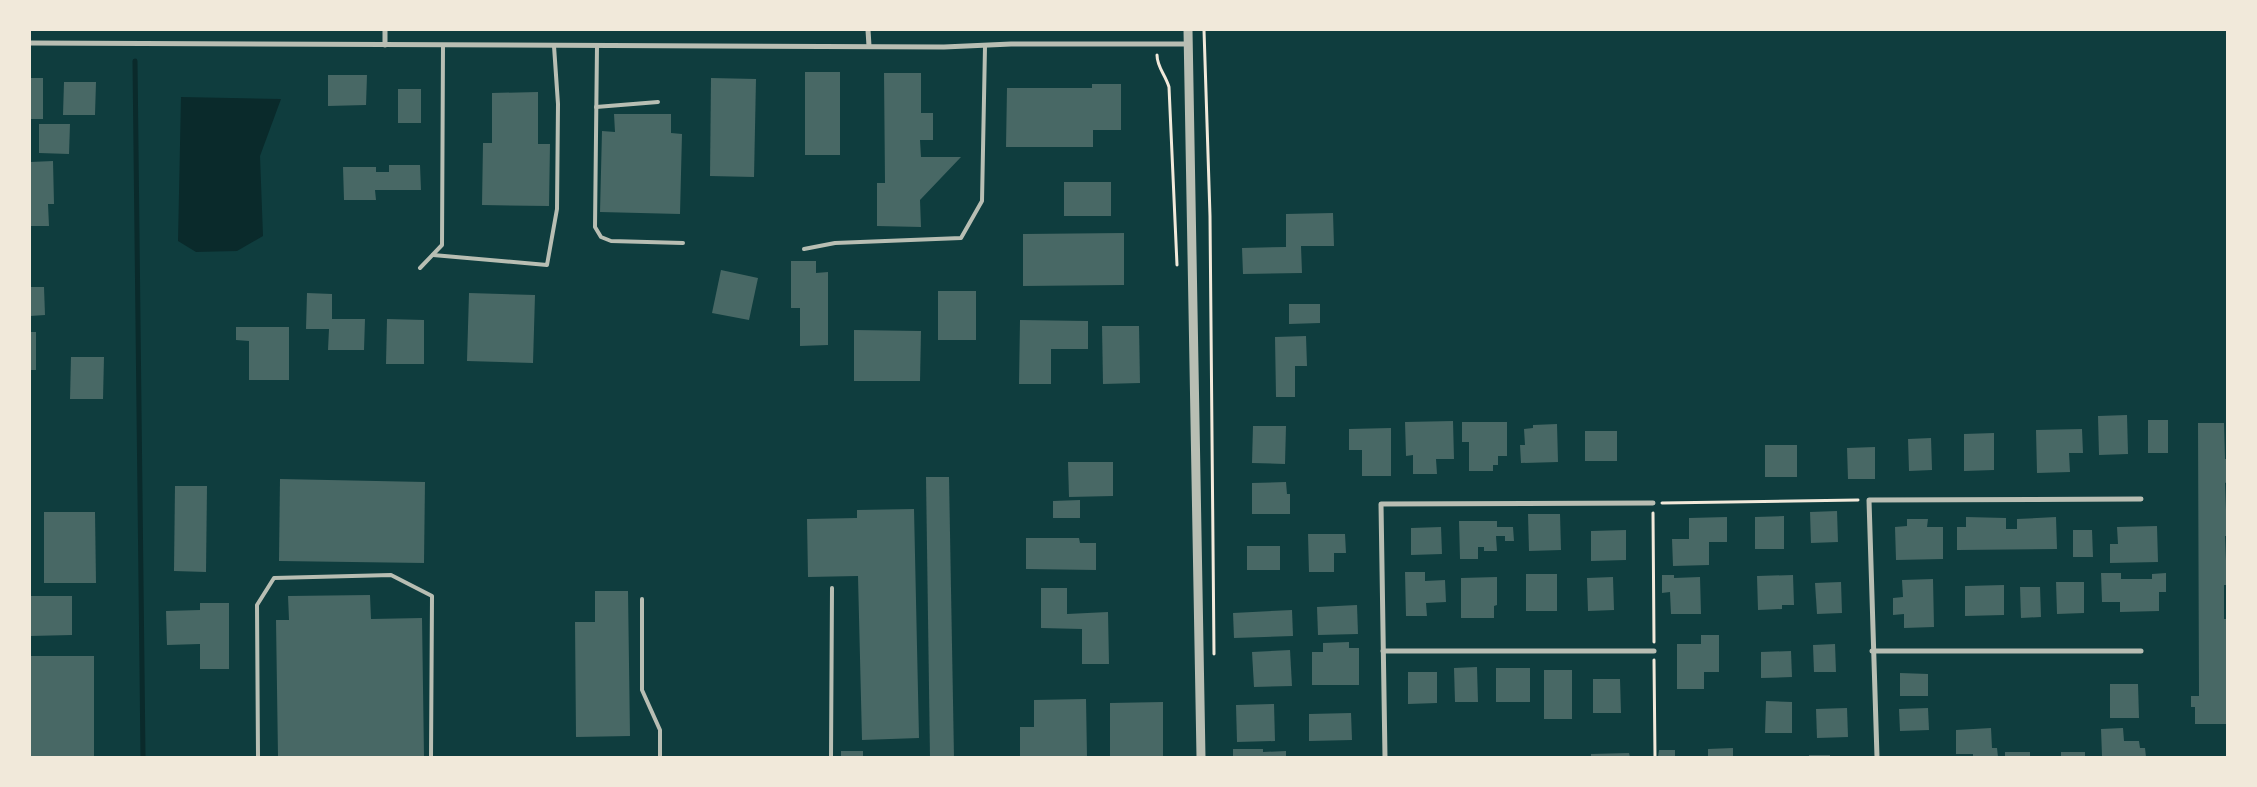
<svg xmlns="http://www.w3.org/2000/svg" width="2257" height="787" font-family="'Titillium Web',sans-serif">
<rect width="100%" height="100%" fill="#0f3d3e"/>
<polygon fill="#0a2a2b" points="181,97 281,99 260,156 263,236 237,251 196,252 178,241"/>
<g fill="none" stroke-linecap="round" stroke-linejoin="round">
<polyline stroke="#0a2a2b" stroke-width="5" points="135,61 143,757"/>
</g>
<g fill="#486865">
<rect x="805" y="72" width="35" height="83"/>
<polygon points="884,73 921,73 921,113 933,113 933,140 920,140 921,157 961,157 920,200 921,227 877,226 877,183 885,183"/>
<polygon points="328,75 367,75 366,105 328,106"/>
<rect x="30" y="78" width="13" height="41"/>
<polygon points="711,78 756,79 754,177 710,176"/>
<polygon points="64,82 96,82 95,115 63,115"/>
<polygon points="1092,84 1121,84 1121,130 1093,130 1093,147 1006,147 1007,88 1092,88"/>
<rect x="398" y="89" width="23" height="34"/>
<polygon points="538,92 538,144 550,144 549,206 482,205 483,143 492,143 492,93"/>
<polygon points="614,114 671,114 671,133 682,134 680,214 600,212 602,131 615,132"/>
<polygon points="39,124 70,124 69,154 39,153"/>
<polygon points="53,161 54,204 48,204 49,226 30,226 30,162"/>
<polygon points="389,165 420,165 421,190 375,190 376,200 344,200 343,167 376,167 376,172 389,172"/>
<rect x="1064" y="182" width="47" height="34"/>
<polygon points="1333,213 1334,246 1301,246 1302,273 1243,274 1242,248 1286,247 1286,214"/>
<polygon points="1124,233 1124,285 1023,286 1023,234"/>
<polygon points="791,261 816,261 816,273 828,272 828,345 800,346 800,308 791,308"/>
<polygon points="721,270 758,278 749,320 712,313"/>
<polygon points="30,287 44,287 45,315 30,316"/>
<rect x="938" y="291" width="38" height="49"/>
<polygon points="307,293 332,294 332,319 365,319 364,350 328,350 329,329 306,329"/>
<polygon points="469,293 535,295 533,363 467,361"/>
<polygon points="1289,304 1320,304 1320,323 1289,324"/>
<polygon points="387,319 424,320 424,364 386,364"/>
<polygon points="1020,320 1088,321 1088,349 1051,349 1051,384 1019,384"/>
<polygon points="1102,326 1139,326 1140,383 1103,384"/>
<polygon points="236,327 289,327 289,380 249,380 249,341 236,340"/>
<polygon points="854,330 921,331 920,381 854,381"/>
<rect x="30" y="332" width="6" height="38"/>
<polygon points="1306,336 1307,366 1295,366 1295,397 1276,397 1275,337"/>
<polygon points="71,357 104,357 103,399 70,399"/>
<polygon points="2127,415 2128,454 2099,455 2098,416"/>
<rect x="2148" y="420" width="20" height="33"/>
<polygon points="1453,421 1454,459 1436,459 1437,474 1413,474 1413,455 1406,456 1405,422"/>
<polygon points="1462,422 1507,422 1507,456 1498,456 1498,465 1493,465 1493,471 1469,471 1469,442 1462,442"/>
<polygon points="2198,423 2224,423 2225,459 2227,459 2227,482 2225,483 2227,536 2225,536 2227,585 2224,585 2224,619 2227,619 2227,724 2195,724 2195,707 2191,707 2191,696 2199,696"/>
<polygon points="1557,424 1558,462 1521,463 1520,445 1525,445 1524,429 1533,428 1533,425"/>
<polygon points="1253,426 1286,426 1285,464 1252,463"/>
<polygon points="1391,428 1391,476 1362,476 1362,450 1349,450 1349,429"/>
<polygon points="2082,429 2083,453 2069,453 2070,472 2037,473 2036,430"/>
<rect x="1585" y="431" width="32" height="30"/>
<polygon points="1994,433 1994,470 1964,471 1964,434"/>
<polygon points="1931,438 1932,470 1909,471 1908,439"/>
<rect x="1765" y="445" width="32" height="32"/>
<polygon points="1875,447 1875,479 1848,479 1847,448"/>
<polygon points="1068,462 1113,462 1113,496 1069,497"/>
<polygon points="926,477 949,477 954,757 930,757"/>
<polygon points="280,479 425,482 424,563 279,561"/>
<polygon points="1286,482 1287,494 1290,494 1290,514 1252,514 1252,483"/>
<polygon points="175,486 207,486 206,572 174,571"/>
<polygon points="1080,500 1080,518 1053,518 1053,501"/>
<polygon points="914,509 919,738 862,740 858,576 808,577 807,519 857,518 857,510"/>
<polygon points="1837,511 1838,542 1811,543 1810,512"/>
<polygon points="44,512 95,512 96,583 44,583"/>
<polygon points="1528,514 1560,514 1561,550 1529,551"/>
<polygon points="1784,516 1784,549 1755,549 1755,517"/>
<polygon points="1727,517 1727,542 1709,542 1709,565 1673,566 1672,539 1689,539 1689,518"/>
<polygon points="1966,517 2006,518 2006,529 2017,529 2017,519 2056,517 2057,549 1957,550 1957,527 1966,527"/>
<polygon points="1907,519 1928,519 1927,527 1943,527 1943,559 1896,560 1895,527 1907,526"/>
<polygon points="1459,521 1497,521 1497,527 1513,527 1514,541 1505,541 1505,536 1496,536 1497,551 1484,551 1484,547 1478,547 1478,559 1460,559"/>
<polygon points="2157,526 2158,562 2110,563 2110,544 2118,544 2117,527"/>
<polygon points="1441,527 1442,554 1411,555 1411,528"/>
<polygon points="1626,530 1626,560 1591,561 1591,531"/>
<polygon points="2073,530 2092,530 2093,557 2073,557"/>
<polygon points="1308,534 1345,534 1346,553 1334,553 1334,572 1309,572"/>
<polygon points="1026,538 1079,538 1080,543 1096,543 1096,570 1026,569"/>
<rect x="1247" y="546" width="33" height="24"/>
<polygon points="1405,572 1425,572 1425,581 1445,580 1446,602 1426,603 1427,616 1406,616"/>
<polygon points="2101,573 2121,573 2121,579 2152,579 2152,574 2166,573 2166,592 2159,592 2159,611 2120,612 2120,602 2102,602"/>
<rect x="1526" y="574" width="31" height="37"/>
<polygon points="1662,575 1674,575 1674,578 1700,577 1701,614 1671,614 1670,592 1662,593"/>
<polygon points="1793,575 1794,605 1782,605 1782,609 1758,610 1757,576"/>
<polygon points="1497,577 1497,605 1494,606 1494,618 1461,618 1461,578"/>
<polygon points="1613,577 1614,610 1588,611 1587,578"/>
<polygon points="1933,579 1934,627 1904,628 1904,614 1893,615 1893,598 1903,597 1902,580"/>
<polygon points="1841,582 1842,613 1817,614 1815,583"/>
<polygon points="2056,582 2084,582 2084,613 2057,614"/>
<polygon points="2004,585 2004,615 1965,616 1965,586"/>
<polygon points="2020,587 2040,587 2041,617 2021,618"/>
<polygon points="1041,588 1067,588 1067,614 1108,612 1109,664 1082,664 1082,629 1041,628"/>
<polygon points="595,591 628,591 630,736 576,737 575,622 595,622"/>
<polygon points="370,595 371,619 422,618 424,757 278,757 276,620 289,620 288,596"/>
<polygon points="30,596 72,596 72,635 30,636"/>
<polygon points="200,603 229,603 229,669 200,669 200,644 167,645 166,611 200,610"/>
<polygon points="1357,605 1358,634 1318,635 1317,607"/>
<polygon points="1292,610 1293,636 1234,638 1233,613"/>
<polygon points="1701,635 1719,635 1719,672 1704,672 1704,689 1677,689 1677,644 1701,644"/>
<polygon points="1349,642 1349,648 1359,648 1359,685 1312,685 1312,652 1323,652 1323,643"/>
<polygon points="1835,644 1836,672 1814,672 1813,645"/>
<polygon points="1290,650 1292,686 1254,687 1252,652"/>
<polygon points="1791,651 1792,677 1761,678 1761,652"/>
<rect x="30" y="656" width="64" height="101"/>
<polygon points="1477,667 1478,702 1455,702 1454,668"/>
<rect x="1496" y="668" width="34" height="34"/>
<rect x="1544" y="670" width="28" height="49"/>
<polygon points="1408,672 1437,672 1437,703 1408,704"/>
<polygon points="1900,673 1928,674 1928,696 1900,696"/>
<polygon points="1593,679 1620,679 1621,713 1593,713"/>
<polygon points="2110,684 2138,684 2139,718 2110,718"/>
<polygon points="1086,699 1087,757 1020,757 1020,727 1034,727 1034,700"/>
<polygon points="1766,701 1792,702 1792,733 1765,733"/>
<polygon points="1163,702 1163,757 1110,757 1110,703"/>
<polygon points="1274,704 1275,741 1237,742 1236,705"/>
<polygon points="1847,708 1848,737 1817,738 1816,709"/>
<polygon points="1928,708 1929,730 1900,731 1899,709"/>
<polygon points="1351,713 1352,740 1309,741 1309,714"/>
<polygon points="1991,728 1992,748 1997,748 1998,757 1973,757 1973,754 1956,754 1956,730"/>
<polygon points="2123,728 2124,741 2139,741 2140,748 2145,748 2146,757 2102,756 2101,729"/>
<polygon points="1733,748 1733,757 1708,757 1708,749"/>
<polygon points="1233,749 1263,749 1263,752 1286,751 1286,757 1233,757"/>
<polygon points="1659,750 1675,750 1675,757 1658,757"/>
<rect x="841" y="751" width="22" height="6"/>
<rect x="2005" y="752" width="25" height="5"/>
<rect x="2061" y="752" width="24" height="5"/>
<polygon points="1629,753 1630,757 1591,757 1591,754"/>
<rect x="1809" y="755" width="21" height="2"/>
</g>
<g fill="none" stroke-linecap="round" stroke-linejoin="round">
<g stroke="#f1e9da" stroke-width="3">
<polyline points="1204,30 1210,216 1214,654"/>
<path d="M1157 55C1157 67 1165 74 1169 87L1177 265"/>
<polyline points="1662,503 1858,500"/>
<polyline points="1653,513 1654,642"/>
<polyline points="1654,660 1655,757"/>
</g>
<g stroke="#b8beb3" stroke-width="4">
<polyline points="597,46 595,227 601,237 611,241 683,243"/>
<polyline points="596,107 658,102"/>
<polyline points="804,249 835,243 961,238 982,201 985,47"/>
<polyline points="433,255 547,265 557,209 558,104 554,46"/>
<polyline points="420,268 442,245 443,46"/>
<polyline points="642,599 642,690 660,730 660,757"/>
<polyline points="258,757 257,605 274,578 391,575 432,596 431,757"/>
<polyline points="831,757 832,588"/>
</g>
<g stroke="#b8beb3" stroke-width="5">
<polyline points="868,30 869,46"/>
<polyline points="30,43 944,47 1011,44 1188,44"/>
<polyline points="385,45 385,30"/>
<polyline points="1383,651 1654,651"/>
<polyline points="1872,651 2141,651"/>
<polyline points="1385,757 1381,504 1653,503"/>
<polyline points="1877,757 1869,500 2141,499"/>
</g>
<polyline stroke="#b8beb3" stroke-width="9" points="1188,30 1201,757"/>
</g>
<rect width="2257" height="787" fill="none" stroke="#f1e9da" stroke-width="62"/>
</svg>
